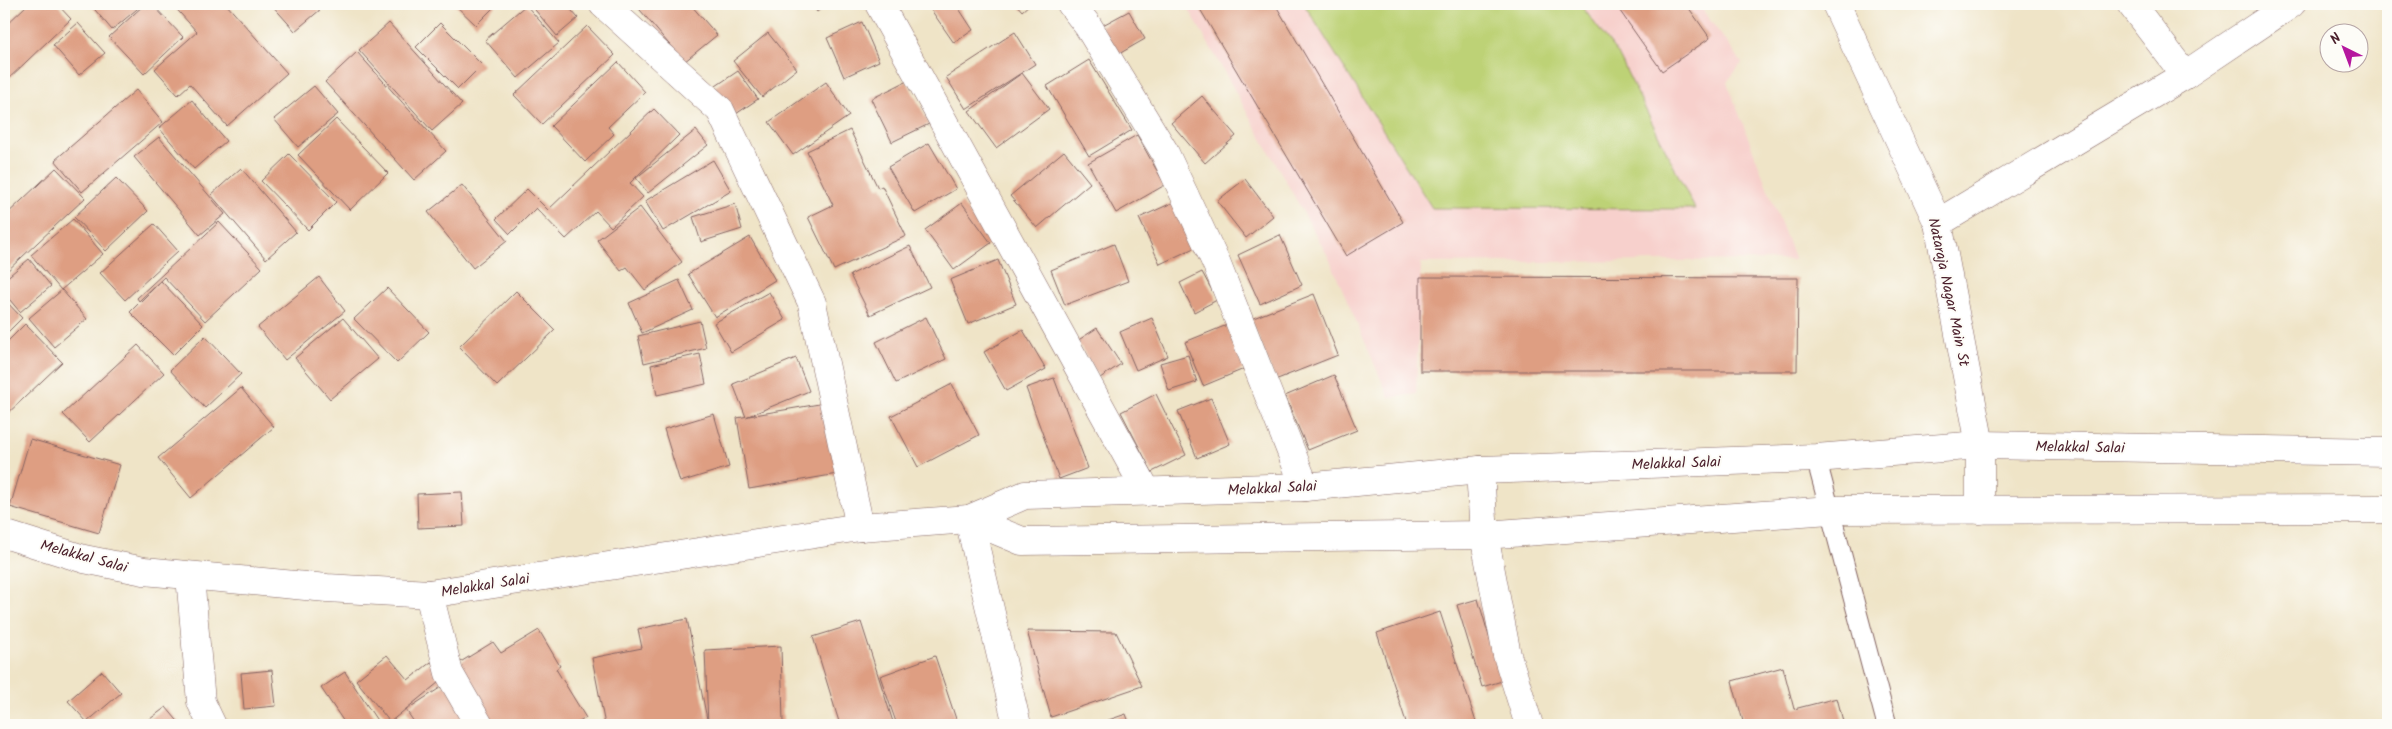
<svg xmlns="http://www.w3.org/2000/svg" width="2392" height="729" font-family="Kalam,sans-serif">
<rect width="100%" height="100%" fill="#fdfcf7"/>
<filter id="ink" filterUnits="userSpaceOnUse"><feTurbulence type="fractalNoise" baseFrequency=".02" numOctaves="2"/><feDisplacementMap in="SourceGraphic" scale="10" xChannelSelector="R" yChannelSelector="G"/><feConvolveMatrix kernelMatrix="1 2 1 2 8 2 1 2 1" color-interpolation-filters="sRGB"/></filter>
<filter id="wash" filterUnits="userSpaceOnUse"><feTurbulence type="fractalNoise" baseFrequency=".0096" numOctaves="4" result="noise"/><feDisplacementMap in="SourceGraphic" scale="20" xChannelSelector="R" yChannelSelector="G"/><feGaussianBlur stdDeviation="1.12" result="paint"/><feColorMatrix in="noise" values="0 0 0 0 0 0 0 0 0 0 0 0 0 0 0 0 0 1.4 0 .05"/><feComposite in="paint" operator="in"/></filter>
<g filter="url(#wash)">
<rect width="100%" height="100%" fill="#efe4c7"/>
<polygon fill="#f7d0cc" points="1186,4 1698,4 1742,63 1727,82 1795,260 1421,263 1416,394 1389,398 1329,258"/>
<polygon fill="#bdd276" stroke="#847850" points="1304,4 1580,4 1618,54 1695,209 1432,208"/>
<g id="blocks">
<g fill="#de9e82">
<polygon points="28,4 57,4 71,19 4,83 4,27"/>
<polygon points="90,4 143,4 112,30"/>
<polygon points="145,4 152,4 183,37 144,74 109,37"/>
<polygon points="172,4 226,4 287,73 227,126 190,84 178,95 155,69 197,32"/>
<polygon points="271,4 327,4 295,31"/>
<polygon points="454,4 497,4 476,25"/>
<polygon points="530,4 566,4 578,18 557,36"/>
<polygon points="635,4 690,4 717,35 684,62"/>
<polygon points="810,4 827,4 817,12"/>
<polygon points="927,4 956,4 973,30 954,43"/>
<polygon points="1016,4 1030,4 1022,11"/>
<polygon points="1197,4 1275,4 1403,222 1346,256"/>
<polygon points="1615,4 1686,4 1710,38 1662,71"/>
<polygon points="526,5 559,43 518,78 485,40"/>
<polygon points="1129,11 1145,39 1117,55 1101,26"/>
<polygon points="862,22 879,61 844,77 827,38"/>
<polygon points="78,23 105,53 79,75 53,45"/>
<polygon points="389,23 462,104 432,131 359,50"/>
<polygon points="440,23 482,65 458,89 416,47"/>
<polygon points="587,26 615,55 542,124 514,95"/>
<polygon points="1015,32 1035,64 966,109 946,77"/>
<polygon points="768,33 797,69 762,97 733,61"/>
<polygon points="357,52 446,151 414,180 325,82"/>
<polygon points="1089,60 1132,130 1089,156 1047,86"/>
<polygon points="618,62 645,92 608,127 614,134 585,162 551,126"/>
<polygon points="738,71 758,99 733,116 713,88"/>
<polygon points="1022,73 1049,109 996,148 969,111"/>
<polygon points="907,81 929,124 892,142 871,99"/>
<polygon points="826,82 849,116 793,155 769,122"/>
<polygon points="314,86 338,114 298,147 274,119"/>
<polygon points="136,90 163,122 82,192 55,160"/>
<polygon points="1202,96 1236,136 1205,163 1171,123"/>
<polygon points="192,100 226,141 194,169 159,128"/>
<polygon points="654,109 679,135 630,183 643,197 611,227 596,211 566,239 536,208 510,234 496,219 527,189 548,210"/>
<polygon points="336,119 388,173 350,210 298,155"/>
<polygon points="696,130 708,145 648,193 636,178"/>
<polygon points="850,130 878,188 882,186 906,236 834,270 808,217 833,205 807,151"/>
<polygon points="1137,135 1165,185 1116,213 1088,163"/>
<polygon points="159,137 225,214 200,235 134,157"/>
<polygon points="929,143 956,189 915,213 888,167"/>
<polygon points="1064,151 1090,183 1037,228 1010,196"/>
<polygon points="289,154 336,202 308,230 261,181"/>
<polygon points="713,160 731,191 663,231 645,201"/>
<polygon points="56,168 85,198 5,273 4,217"/>
<polygon points="241,168 296,232 266,259 211,195"/>
<polygon points="116,178 148,211 106,251 74,217"/>
<polygon points="1245,179 1273,216 1246,238 1217,201"/>
<polygon points="462,185 507,241 473,268 428,212"/>
<polygon points="1174,202 1194,248 1160,264 1139,218"/>
<polygon points="962,203 991,243 954,270 925,230"/>
<polygon points="735,204 742,229 701,242 693,217"/>
<polygon points="640,207 682,262 645,290 627,267 621,271 597,240"/>
<polygon points="73,219 103,254 61,290 31,255"/>
<polygon points="219,222 262,268 205,321 164,277 139,301 137,298"/>
<polygon points="154,224 178,251 125,300 100,273"/>
<polygon points="1280,235 1302,285 1260,304 1238,255"/>
<polygon points="750,237 775,280 715,317 688,274"/>
<polygon points="1114,244 1128,281 1065,305 1051,270"/>
<polygon points="910,246 930,287 870,315 850,275"/>
<polygon points="29,259 51,286 20,312 4,293 4,280"/>
<polygon points="998,260 1016,304 968,324 950,280"/>
<polygon points="1202,272 1217,300 1194,312 1180,283"/>
<polygon points="319,277 345,311 285,360 258,327"/>
<polygon points="1420,277 1798,278 1797,371 1420,371"/>
<polygon points="679,280 693,310 642,333 629,303"/>
<polygon points="161,281 203,325 173,355 130,312"/>
<polygon points="387,288 429,332 397,363 354,319"/>
<polygon points="62,290 87,319 54,347 29,318"/>
<polygon points="516,291 555,330 497,386 459,347"/>
<polygon points="769,292 785,320 731,352 714,323"/>
<polygon points="1314,294 1338,355 1275,380 1251,319"/>
<polygon points="4,299 22,318 4,336"/>
<polygon points="926,317 946,359 896,383 876,342"/>
<polygon points="343,318 378,359 330,399 295,358"/>
<polygon points="1152,318 1168,356 1136,370 1120,332"/>
<polygon points="700,321 706,348 644,363 638,336"/>
<polygon points="25,324 62,362 4,417 4,345"/>
<polygon points="1227,325 1244,369 1203,386 1185,342"/>
<polygon points="1097,328 1121,364 1100,378 1077,341"/>
<polygon points="1023,330 1046,369 1006,391 984,352"/>
<polygon points="205,336 241,374 205,408 170,370"/>
<polygon points="138,345 164,373 90,442 63,414"/>
<polygon points="700,354 706,384 657,395 651,365"/>
<polygon points="1188,355 1197,382 1169,391 1160,363"/>
<polygon points="796,358 809,391 746,417 733,384"/>
<polygon points="1334,375 1357,430 1308,450 1285,396"/>
<polygon points="1054,378 1088,468 1059,479 1026,388"/>
<polygon points="952,384 979,435 918,467 891,416"/>
<polygon points="241,388 274,427 191,498 158,458"/>
<polygon points="1156,394 1186,455 1152,472 1121,412"/>
<polygon points="1211,398 1230,444 1197,458 1178,411"/>
<polygon points="831,402 843,473 749,489 737,418"/>
<polygon points="714,414 729,467 680,482 664,429"/>
<polygon points="30,439 120,465 99,533 10,507"/>
<polygon points="462,492 464,526 418,528 417,494"/>
<polygon points="1478,599 1502,681 1482,687 1457,605"/>
<polygon points="1440,612 1476,722 1465,725 1407,725 1377,633"/>
<polygon points="687,619 708,724 605,725 592,658 642,648 638,629"/>
<polygon points="861,622 894,725 840,725 813,637"/>
<polygon points="539,630 560,666 556,669 586,718 574,725 489,725 454,666 493,642 501,653"/>
<polygon points="1027,631 1116,632 1142,686 1051,717"/>
<polygon points="781,646 783,723 708,725 705,650"/>
<polygon points="387,655 408,680 431,662 444,678 390,722 356,680"/>
<polygon points="935,656 958,725 897,725 880,676"/>
<polygon points="1783,667 1794,709 1837,698 1844,725 1744,725 1732,681"/>
<polygon points="272,670 276,706 244,709 241,673"/>
<polygon points="102,671 121,693 87,722 68,701"/>
<polygon points="345,672 380,725 346,725 321,688"/>
<polygon points="446,684 474,725 416,725 406,710"/>
<polygon points="166,707 181,725 142,725"/>
<polygon points="1126,714 1130,725 1094,725"/>
</g>
</g>
</g>
<g filter="url(#ink)">
<use href="#blocks" fill-opacity="0" stroke="#846462" stroke-width="1"/>
<g fill="none" stroke-linecap="round" stroke-linejoin="round">
<g stroke="#846462" stroke-width="21">
<polyline id="service" points="1816,458 1887,725"/>
</g>
<g stroke="#846462" stroke-width="29">
<g id="minor">
<polyline points="603,4 720,110 812,303 860,527"/>
<polyline points="879,4 1147,492"/>
<polyline points="1071,4 1088,26 1164,151 1217,265 1305,487"/>
<polyline points="1836,4 1938,223 1980,445 1980,510"/>
<polyline points="2185,75 2291,4"/>
<polyline points="1938,223 2185,75 2131,4"/>
<polyline points="1480,470 1484,535 1507,655 1529,725"/>
<polyline points="190,576 201,702 212,725"/>
<polyline points="429,594 449,673 479,725"/>
</g>
</g>
<g stroke="#846462" stroke-width="29">
<polyline id="tertiary" points="969,519 1017,725"/>
</g>
<g stroke="#846462" stroke-width="29">
<g id="primary">
<polyline points="969,519 1022,541 1484,535 1830,510 2388,509"/>
<polyline points="4,534 84,559 144,571 327,588 429,594 860,527 969,519 1025,495 1305,487 1480,470 1816,458 1980,445 2388,452"/>
</g>
</g>
<use href="#service" stroke="#fff" stroke-width="19"/>
<use href="#minor" stroke="#fff" stroke-width="28"/>
<use href="#tertiary" stroke="#fff" stroke-width="28"/>
<use href="#primary" stroke="#fff" stroke-width="28"/>
</g>
</g>
<g text-anchor="middle" stroke-width="4" stroke-linejoin="round" paint-order="stroke">
<g font-size="15" fill="#4a1f2b" stroke="#fdfcf7">
<text transform="translate(1949 292) rotate(78)" y="5">Nataraja Nagar Main St</text>
<text transform="translate(2080 447) rotate(1)" y="5">Melakkal Salai</text>
<text transform="translate(1676 463) rotate(-2)" y="5">Melakkal Salai</text>
<text transform="translate(1272 488) rotate(-3)" y="5">Melakkal Salai</text>
<text transform="translate(84 556) rotate(15)" y="5">Melakkal Salai</text>
<text transform="translate(485 585) rotate(-9)" y="5">Melakkal Salai</text>
</g>
</g>
<rect width="2392" height="729" fill="none" stroke="#fdfcf7" stroke-width="20"/>
<g transform="translate(2344 48) rotate(318)"><circle r="24" fill="#fdfcf7" stroke="#b5a4a5"/>
<path d="M0-4L9 19L0 12L-9 19Z" fill="#b5179e"/>
<text y="-8" font-size="14" font-weight="bold" text-anchor="middle" fill="#4a1f2b">N</text>
</g>
</svg>
